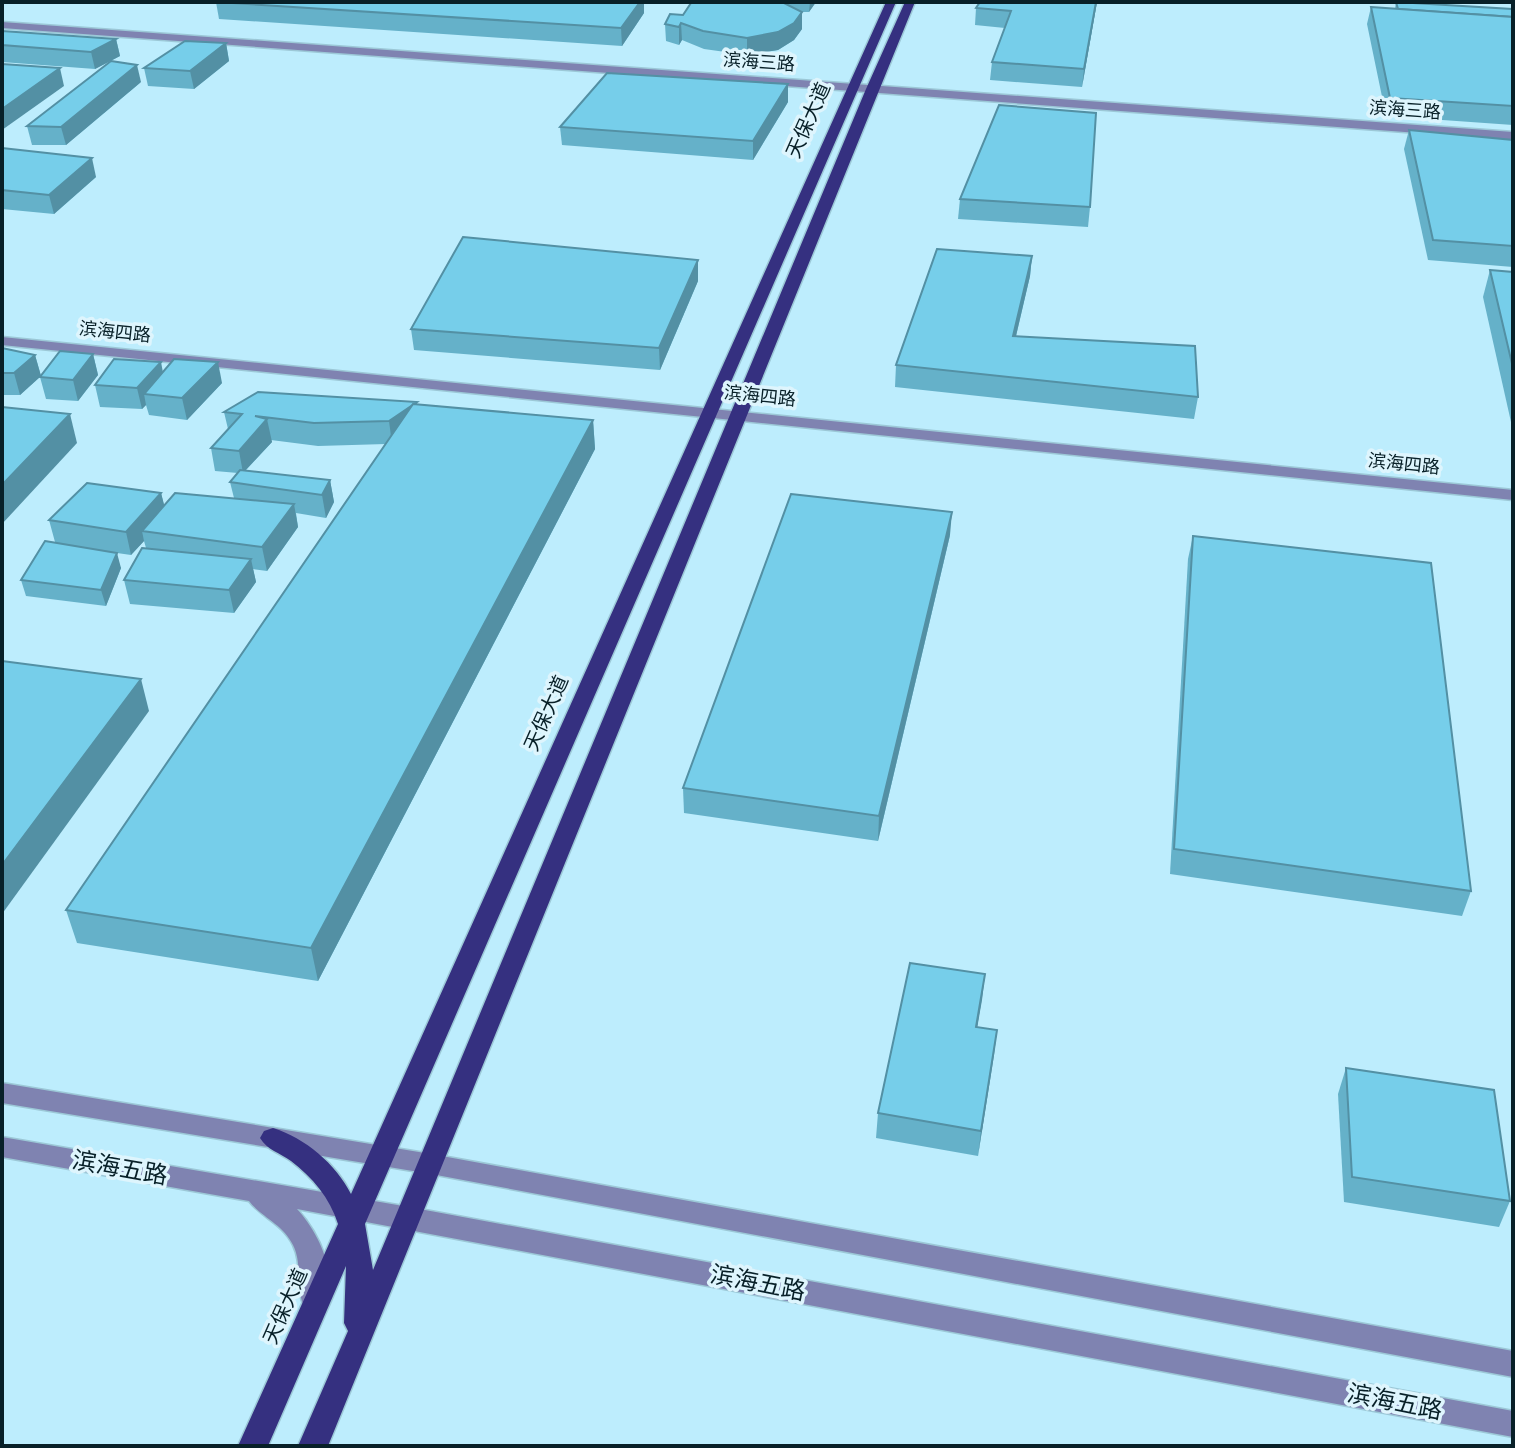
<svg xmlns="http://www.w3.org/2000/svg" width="1515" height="1448" font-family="Commissioner,'Noto Sans SC',sans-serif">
<rect width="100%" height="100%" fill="#bdedfd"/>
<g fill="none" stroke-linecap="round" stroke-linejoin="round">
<g stroke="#9cc8d7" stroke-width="3">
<g id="minor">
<polygon points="2,22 1513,132 1513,140 2,28"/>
<polygon points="2,337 1513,490 1513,500 2,345"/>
<polygon points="2,1083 431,1154 1513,1351 1513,1377 431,1174 2,1103"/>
<path d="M2 1137 409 1207 1513 1411V1437L297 1209C319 1233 339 1275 324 1306L314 1310 304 1306C295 1288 303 1265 293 1245 283 1224 261 1217 249 1201L2 1157Z"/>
</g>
</g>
<g stroke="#9cc8d7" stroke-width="3">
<path id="major" d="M886 2H896L365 1224 373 1270 866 89 905 2H915L328 1446H298L348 1331 344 1323 346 1266 268 1446H238L338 1224C330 1198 312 1177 291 1161 280 1153 267 1150 260 1138L264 1131 273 1128C305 1138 336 1164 351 1194Z"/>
</g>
<use href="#minor" fill="#7f83b1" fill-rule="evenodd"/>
<use href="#major" fill="#353080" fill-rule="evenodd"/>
</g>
<g fill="#65b1c9">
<polygon points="216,2 644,13 622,46 219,19"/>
<polygon points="700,2 816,2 809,12 801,12 802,12 802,29 794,40 778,50 747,55 704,49 682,40 679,45 666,41 665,24 683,15"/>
<polygon points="980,2 1097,2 1082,87 990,80 992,62 1005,28 975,25 976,8"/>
<polygon points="1396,2 1513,14 1513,125 1386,116 1367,24 1371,7 1395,9"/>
<polygon points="2,31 116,39 120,56 95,69 2,62"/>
<polygon points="226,43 229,61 194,89 148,86 144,68"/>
<polygon points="141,82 66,145 32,145 27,126"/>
<polygon points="788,84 788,102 753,160 562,145 560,127"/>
<polygon points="1409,130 1513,140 1513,267 1428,260 1404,149"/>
<polygon points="2,148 96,177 54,214 2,209"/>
<polygon points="960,199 1090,207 1088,227 958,219"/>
<polygon points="1032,256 1030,276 1016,336 1198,397 1194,419 895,387 896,365"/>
<polygon points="698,260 698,281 660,370 414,350 411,329"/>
<polygon points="1490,270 1513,272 1513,431 1483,297"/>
<polygon points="2,348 35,355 41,376 20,395 2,395"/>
<polygon points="93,354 98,375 78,401 46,399 40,377"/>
<polygon points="163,372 222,383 187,420 149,415 146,405 142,409 100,407 95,385"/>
<polygon points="417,404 593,420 595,449 318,981 77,943 66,910 386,444 318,446 271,440 272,442 245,471 330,480 334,502 326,518 296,513 298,527 267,571 253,569 256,582 234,613 130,604 124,580 146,548 144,541 131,555 110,552 121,568 106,606 26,596 21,580 55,542 49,520 161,493 164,505 234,498 230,482 238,473 215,471 211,448 228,429 224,412"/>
<polygon points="950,535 878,841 684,813 683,788"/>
<polygon points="1193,536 1471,891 1462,916 1170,874 1188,559"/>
<polygon points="985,974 977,1027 997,1030 978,1156 876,1138 878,1113"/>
<polygon points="1346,1068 1510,1201 1499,1227 1344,1202 1338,1094"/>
</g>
<g fill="#5390a4">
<polygon points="640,2 644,2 644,13 622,46 621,28"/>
<polygon points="810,2 816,2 809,12"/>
<polygon points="1096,2 1097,2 1082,87 1084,69"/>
<polygon points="802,12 802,29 794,40 778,50 747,55 747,38"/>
<polygon points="681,23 682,40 679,45 679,27"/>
<polygon points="116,39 120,56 95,69 91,52"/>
<polygon points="226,43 229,61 194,89 190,71"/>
<polygon points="137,65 141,82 66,145 61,127"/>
<polygon points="60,68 64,86 2,130 2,109"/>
<polygon points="788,84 788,102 753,160 753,141"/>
<polygon points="92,158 96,177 54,214 49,195"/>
<polygon points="1032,256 1030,276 1011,357 1013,336"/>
<polygon points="698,260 698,281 660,370 659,348"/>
<polygon points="93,354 98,375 78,401 73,380"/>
<polygon points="35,355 41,376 20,395 14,373"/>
<polygon points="161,362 165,383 144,394 146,405 142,409 137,388"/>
<polygon points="218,362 222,383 187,420 182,398"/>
<polygon points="417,402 419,424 392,444 389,421"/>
<polygon points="70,414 77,443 2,524 2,485"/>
<polygon points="267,419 272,442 243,473 239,451"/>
<polygon points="593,420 595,449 318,981 311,948"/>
<polygon points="330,480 334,502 326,518 322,495"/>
<polygon points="161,493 167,516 142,531 144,541 131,555 126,532"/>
<polygon points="294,504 298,527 267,571 262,547"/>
<polygon points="952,512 950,535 878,841 879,816"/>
<polygon points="117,553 121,568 106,606 101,590"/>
<polygon points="251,559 256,582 234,613 229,590"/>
<polygon points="141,679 149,711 2,914 2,865"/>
<polygon points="985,974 982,1000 973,1052 976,1027"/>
<polygon points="997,1030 994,1055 978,1156 981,1131"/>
</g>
<g fill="#76ceea" stroke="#5390a4" stroke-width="2">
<polygon points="216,2 640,2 621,28"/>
<polygon points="700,2 782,2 802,12 794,23 778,32 747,38 703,31 681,23 679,27 665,24 670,14 683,15 691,3"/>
<polygon points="980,2 1096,2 1084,69 992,62 1011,11 976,8"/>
<polygon points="1396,2 1512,9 1513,17 1398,9"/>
<polygon points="1371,7 1513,17 1513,106 1390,98"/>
<polygon points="2,31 116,39 91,52 2,45"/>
<polygon points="185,41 226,43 190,71 144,68"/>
<polygon points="111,61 137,65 61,127 27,126"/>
<polygon points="2,64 60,68 2,109"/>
<polygon points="607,73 788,84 753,141 560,127"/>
<polygon points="999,105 1096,113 1090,207 960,199"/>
<polygon points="1409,130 1513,140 1513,246 1433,240"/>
<polygon points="2,148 92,158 49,195 2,190"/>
<polygon points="463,237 698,260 659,348 411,329"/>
<polygon points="937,249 1032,256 1013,336 1195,346 1198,397 896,365"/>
<polygon points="1490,270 1513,272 1513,368"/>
<polygon points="2,348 35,355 14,373 2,373"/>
<polygon points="60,351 93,354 73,380 40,377"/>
<polygon points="114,359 161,362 137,388 95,385"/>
<polygon points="174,359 218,362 182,398 144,394"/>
<polygon points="258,392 417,402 389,421 314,423 255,416 267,419 239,451 211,448 242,414 224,412"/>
<polygon points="413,404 593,420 311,948 66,910"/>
<polygon points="2,407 70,414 2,485"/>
<polygon points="240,470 330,480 322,495 230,482"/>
<polygon points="87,483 161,493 126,532 49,520"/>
<polygon points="175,493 294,504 262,547 142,531"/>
<polygon points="791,494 952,512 879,816 683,788"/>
<polygon points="1193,536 1431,563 1471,891 1174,849"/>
<polygon points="45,541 117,553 101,590 21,580"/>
<polygon points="142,548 251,559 229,590 124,580"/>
<polygon points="2,661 141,679 2,865"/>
<polygon points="910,963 985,974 976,1027 997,1030 981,1131 878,1113"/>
<polygon points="1346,1068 1494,1090 1510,1201 1352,1177"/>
</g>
<g text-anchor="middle" stroke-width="7" stroke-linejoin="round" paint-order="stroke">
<g font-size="18" fill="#082028" stroke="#def5fd">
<text transform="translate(759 62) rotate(4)" y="6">滨海三路</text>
<text transform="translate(1405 110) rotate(4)" y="6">滨海三路</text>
<text transform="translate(115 332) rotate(6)" y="6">滨海四路</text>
<text transform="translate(760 396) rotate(6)" y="6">滨海四路</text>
<text transform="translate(1404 464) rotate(6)" y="6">滨海四路</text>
</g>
<g font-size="20" fill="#082028" stroke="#def5fd">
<text transform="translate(808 120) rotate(-66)" y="7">天保大道</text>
<text transform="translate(546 713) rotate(-66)" y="7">天保大道</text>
<text transform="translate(285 1306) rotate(-66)" y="7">天保大道</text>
</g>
<g font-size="24" fill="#082028" stroke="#def5fd">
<text transform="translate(120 1168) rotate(10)" y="8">滨海五路</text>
<text transform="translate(758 1283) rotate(11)" y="8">滨海五路</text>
<text transform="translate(1395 1402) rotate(11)" y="8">滨海五路</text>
</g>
</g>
<rect width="1515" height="1448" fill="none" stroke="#082028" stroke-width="8"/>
</svg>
